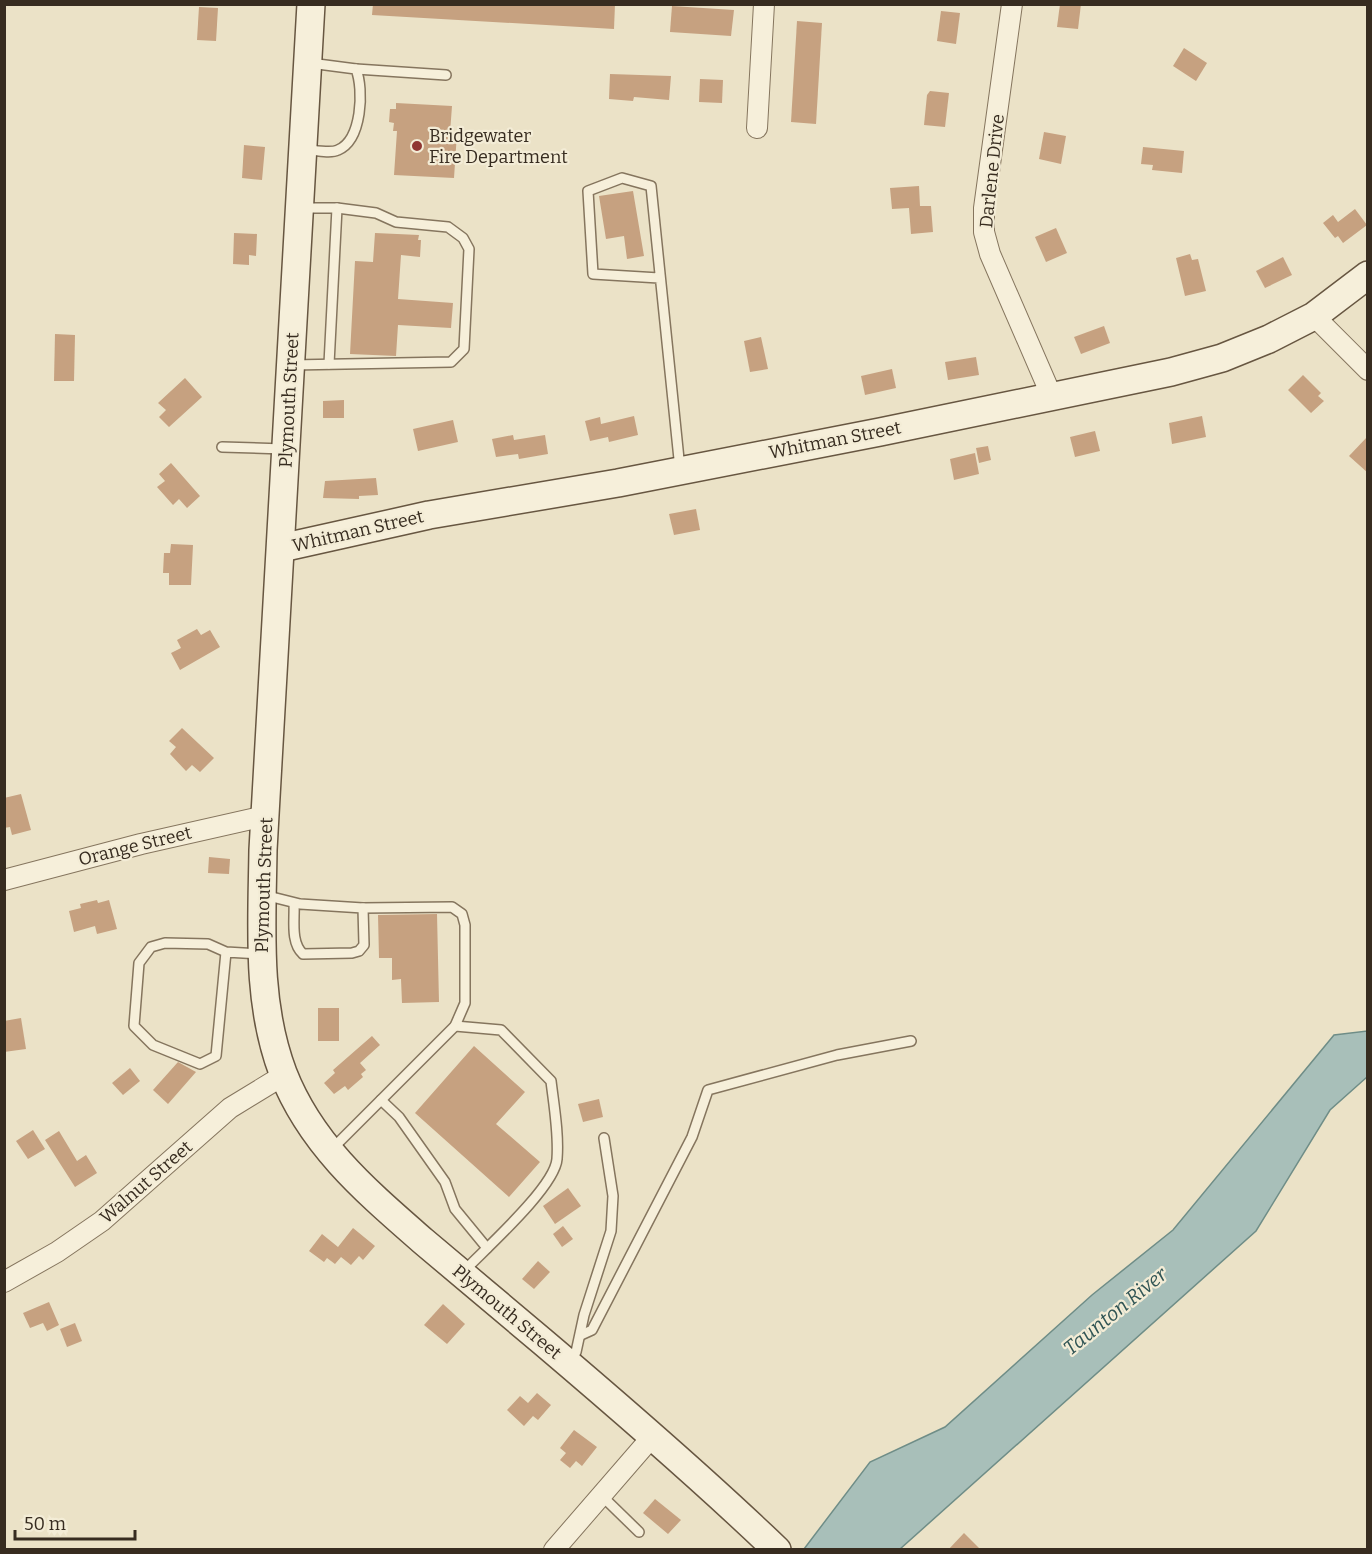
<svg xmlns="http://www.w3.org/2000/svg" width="1372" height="1554" font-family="Bitter,serif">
<rect width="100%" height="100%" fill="#ebe2c7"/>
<polygon fill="#a8bfb9" stroke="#6f8d87" stroke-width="1.5" points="1367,1031 1367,1077 1330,1110 1256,1231 900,1549 804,1549 870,1462 945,1427 1092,1295 1173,1230 1334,1035"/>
<g fill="#c6a180">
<polygon points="373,4 615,4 614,29 372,15"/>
<polygon points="1060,4 1081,4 1078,29 1057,27"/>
<polygon points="672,6 734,10 731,36 670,32"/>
<polygon points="199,7 218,8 216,41 197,40"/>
<polygon points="941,11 960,13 956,44 937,41"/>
<polygon points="797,21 822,23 816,124 791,122"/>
<polygon points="1184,48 1207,63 1196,81 1173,66"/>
<polygon points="610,74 671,76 669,100 634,97 633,101 609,99"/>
<polygon points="700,79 723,80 722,103 699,102"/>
<polygon points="930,91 949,93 945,127 924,125 927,95"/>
<polygon points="396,103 452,106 450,133 457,133 454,178 394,175 397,131 393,131 394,123 389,122 390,109 396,109"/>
<polygon points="1044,132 1066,136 1061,164 1039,159"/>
<polygon points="244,145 265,147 262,180 242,178"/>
<polygon points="1143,147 1184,151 1182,173 1152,170 1153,165 1141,164"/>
<polygon points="919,186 920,206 931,206 933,232 911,234 909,208 892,209 890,188"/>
<polygon points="633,191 644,256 627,259 624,236 606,239 599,196"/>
<polygon points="1355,209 1367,225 1343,243 1338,236 1335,238 1323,223 1333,215 1338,222"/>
<polygon points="1056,228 1067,253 1046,262 1035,237"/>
<polygon points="234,233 257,234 256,256 249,255 249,265 233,264"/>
<polygon points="375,233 419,235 418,240 421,240 420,257 401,255 398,299 453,303 451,328 398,325 396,356 350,354 355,261 373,262"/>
<polygon points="1190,254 1192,260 1198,259 1206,291 1185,296 1176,258"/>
<polygon points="1283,257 1292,275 1265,288 1256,271"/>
<polygon points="1104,326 1110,343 1081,354 1074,337"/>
<polygon points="55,334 75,335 74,381 54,381"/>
<polygon points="761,337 768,369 750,372 744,341"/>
<polygon points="976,357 979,375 948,380 945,362"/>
<polygon points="892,369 896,388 865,395 861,376"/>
<polygon points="1303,375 1321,393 1318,396 1324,401 1311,413 1288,390"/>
<polygon points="185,378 202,397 169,427 159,417 166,410 158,403"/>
<polygon points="344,400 344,418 323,418 323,401"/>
<polygon points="634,416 638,435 609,442 608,437 590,441 585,421 600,417 601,424"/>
<polygon points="1202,416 1206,437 1172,444 1169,423"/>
<polygon points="453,420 458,442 418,451 413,429"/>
<polygon points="1095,431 1100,451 1075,457 1070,437"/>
<polygon points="513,435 514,440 545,435 548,454 519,459 518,454 496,457 492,439"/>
<polygon points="1368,436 1368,473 1349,456"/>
<polygon points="988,446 991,460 979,463 976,448"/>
<polygon points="975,453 979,474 954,480 950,459"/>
<polygon points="171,463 200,496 187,508 179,499 173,505 157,487 165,481 159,474"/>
<polygon points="376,478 378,495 359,496 359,499 323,498 325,481"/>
<polygon points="696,509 700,530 674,535 669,514"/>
<polygon points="171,544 193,545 191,585 169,585 169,573 163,573 164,553 170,553"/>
<polygon points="197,629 201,635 210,630 220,647 180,670 171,653 181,648 177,640"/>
<polygon points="182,728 214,758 200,772 192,765 186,771 170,754 176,747 169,741"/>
<polygon points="21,794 31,830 12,835 10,827 4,828 4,798"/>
<polygon points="209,857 230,859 229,874 208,873"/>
<polygon points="97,900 98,903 109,900 117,929 97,934 95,926 74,932 69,911 81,908 80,904"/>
<polygon points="437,914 439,1002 402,1003 401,979 392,980 392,958 379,958 378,915"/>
<rect x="318" y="1008" width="21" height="33"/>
<polygon points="21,1018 26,1049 4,1052 4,1021"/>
<polygon points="372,1036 380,1045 360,1063 366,1070 361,1074 363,1077 348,1090 345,1086 334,1094 324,1083 335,1073 333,1070"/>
<polygon points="474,1046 525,1092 496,1124 540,1162 509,1197 415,1113"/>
<polygon points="178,1062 196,1072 168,1104 153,1090"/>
<polygon points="130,1068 140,1081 123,1095 112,1083"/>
<polygon points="599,1099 603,1117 583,1122 578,1104"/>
<polygon points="33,1130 45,1149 28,1159 16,1141"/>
<polygon points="59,1131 77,1161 86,1155 97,1173 75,1187 45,1140"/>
<polygon points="568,1188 581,1206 555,1224 543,1206"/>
<polygon points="563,1226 573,1239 562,1247 553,1234"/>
<polygon points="353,1228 375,1246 363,1260 359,1256 351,1265 341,1257 335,1264 327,1258 324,1262 309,1251 322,1234 338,1247"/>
<polygon points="538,1261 550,1272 534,1289 522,1279"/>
<polygon points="49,1302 59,1325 47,1331 43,1323 30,1328 23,1313"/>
<polygon points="443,1304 465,1324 447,1344 424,1325"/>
<polygon points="75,1323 82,1341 67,1347 60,1329"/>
<polygon points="537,1393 551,1405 538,1420 533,1416 524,1426 507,1410 520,1396 528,1403"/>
<polygon points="574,1430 597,1447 582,1466 576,1461 570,1468 560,1460 566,1453 560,1448"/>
<polygon points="655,1499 681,1520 668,1534 643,1513"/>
<polygon points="964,1533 981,1550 948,1550"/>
</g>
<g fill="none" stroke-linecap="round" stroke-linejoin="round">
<g stroke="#85755e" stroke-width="12">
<g id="lane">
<polyline points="356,69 446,75"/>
<path d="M305 149C315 150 330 154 338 150 362 140 364 90 356 69L310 63"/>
<polyline points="659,278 593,274 588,191 622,178 651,186 680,469"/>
<polyline points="329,364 337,208"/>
<polyline points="292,365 451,362 464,349 469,249 463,238 448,227 396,222 376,213 337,208 302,208"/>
<polyline points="222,447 284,449"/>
<path d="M264 895 300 904 363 908 364 945 359 951 352 953 303 954C290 942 295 919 294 903"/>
<polyline points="226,952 208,944 165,943 151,947 139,963 134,1026 153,1045 200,1064 216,1056 226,952 259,954"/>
<path d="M455 1026 501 1030 551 1081C554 1106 559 1134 557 1159 555 1187 485 1249 464 1271"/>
<polyline points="381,1100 399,1117 445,1182 455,1209 487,1248"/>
<polyline points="331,1150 455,1026 465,1003 465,925 462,914 452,907 363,908"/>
<polyline points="581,1335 592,1330 692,1137 708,1090 837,1055 911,1041"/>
<polyline points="568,1360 576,1352 584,1315 611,1231 613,1196 604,1138"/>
<polyline points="600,1494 639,1532"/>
</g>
</g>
<g stroke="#85755e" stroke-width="22">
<g id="street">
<polyline points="1012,4 984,208 984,232 990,254 1052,397"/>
<polyline points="757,128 764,4"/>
<polyline points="1314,316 1368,370"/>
<polyline points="4,880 141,844 265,816"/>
<polyline points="4,1282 57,1252 102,1221 230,1108 284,1075"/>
<polyline points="554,1550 651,1438"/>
</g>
</g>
<g stroke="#675641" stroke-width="30">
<g id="secondary">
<path d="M311 4 263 850C262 926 256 1002 283 1073 311 1145 367 1192 423 1241 463 1275 503 1308 543 1342 622 1409 702 1478 777 1550"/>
<polyline points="281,548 429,515 618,483 880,432 1171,372 1222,358 1269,339 1314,316 1368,275"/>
</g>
</g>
<use href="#lane" stroke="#f6efda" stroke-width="9"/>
<use href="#street" stroke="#f6efda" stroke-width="20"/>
<use href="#secondary" stroke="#f6efda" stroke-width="27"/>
</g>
<circle fill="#903632" stroke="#f3ecd6" stroke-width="2" cx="417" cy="146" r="6"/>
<g text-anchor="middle" stroke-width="4.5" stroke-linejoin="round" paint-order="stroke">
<g font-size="18" fill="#372c20" stroke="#f3ecd6" text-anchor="start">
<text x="429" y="142">Bridgewater<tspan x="429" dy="21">Fire Department</tspan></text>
</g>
<g font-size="18" fill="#372c20" stroke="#f3ecd6">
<text transform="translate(992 171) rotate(-84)" y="6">Darlene Drive</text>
<text transform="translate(289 400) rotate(-87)" y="6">Plymouth Street</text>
<text transform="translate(835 440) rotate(-11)" y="6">Whitman Street</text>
<text transform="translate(358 531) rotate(-13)" y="6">Whitman Street</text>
<text transform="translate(135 846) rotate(-14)" y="6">Orange Street</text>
<text transform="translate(264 885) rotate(-88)" y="6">Plymouth Street</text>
<text transform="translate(146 1182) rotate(-41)" y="6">Walnut Street</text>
<text transform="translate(507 1312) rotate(40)" y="6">Plymouth Street</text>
</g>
<g font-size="20" font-style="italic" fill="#315555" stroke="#f3ecd6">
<text transform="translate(1115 1311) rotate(-39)" y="7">Taunton River</text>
</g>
</g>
<rect width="1372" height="1554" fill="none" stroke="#372c20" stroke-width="12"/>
<path d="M15 1530v9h120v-9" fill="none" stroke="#372c20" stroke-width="3"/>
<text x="24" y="1530" font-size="18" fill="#372c20" stroke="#f3ecd6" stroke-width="4.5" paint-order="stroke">50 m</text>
</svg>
